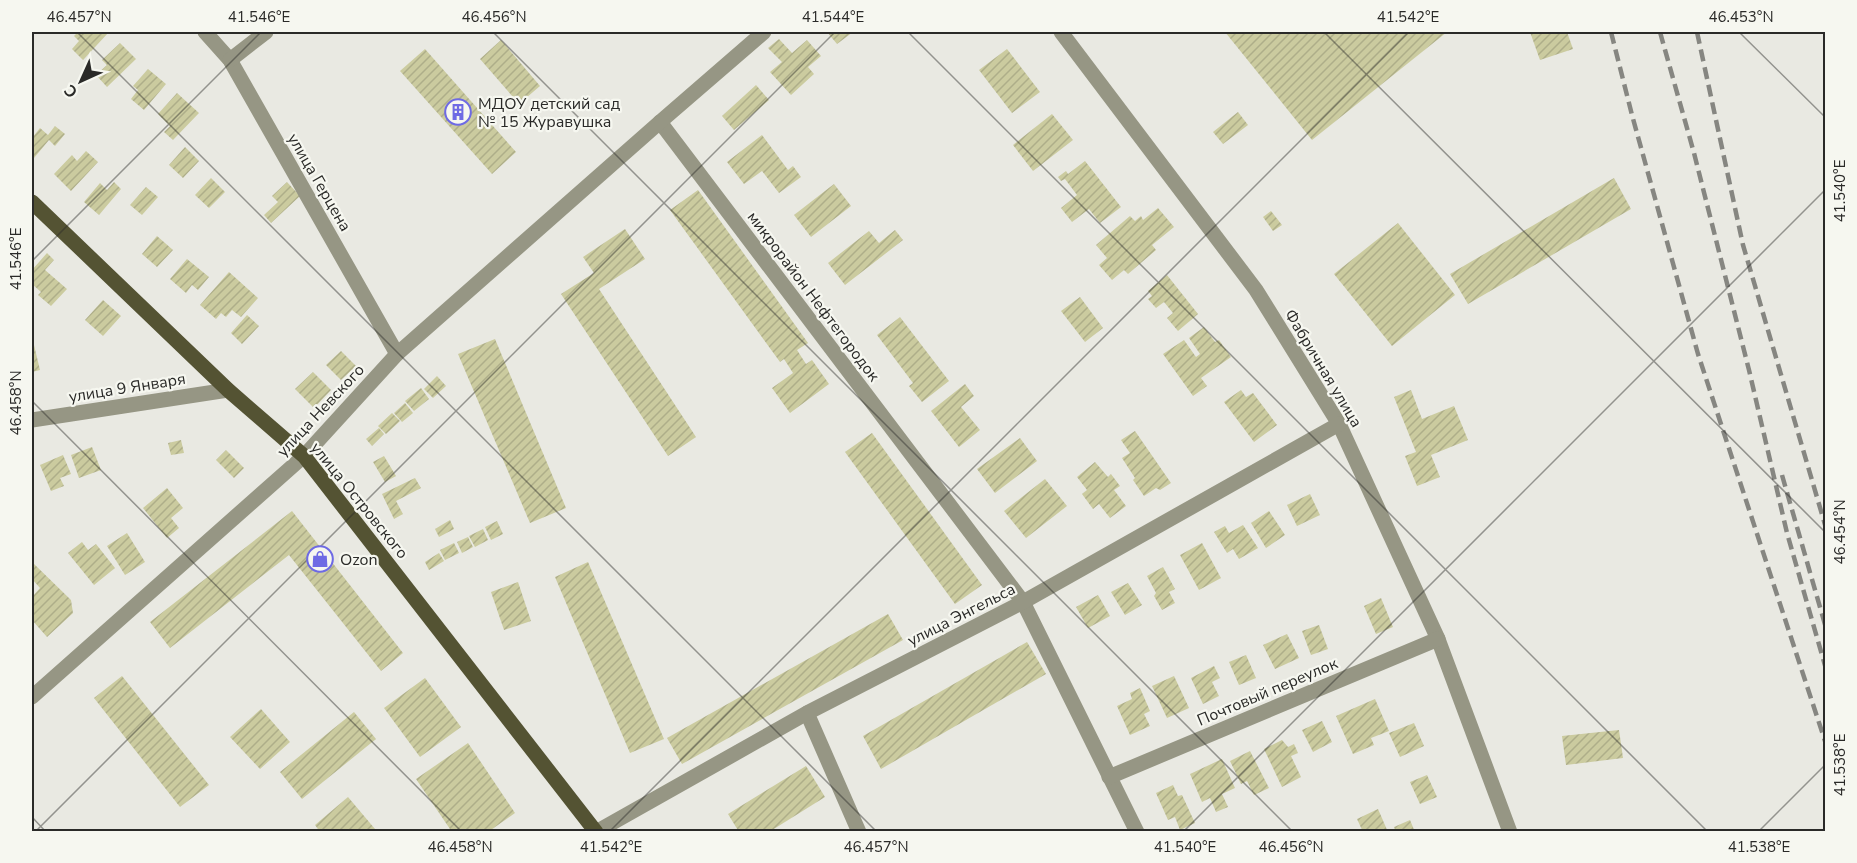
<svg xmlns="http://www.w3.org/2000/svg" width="1857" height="863" font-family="'Nunito Sans',sans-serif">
<defs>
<pattern id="building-hatch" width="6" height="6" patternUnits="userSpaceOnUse" patternTransform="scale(1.5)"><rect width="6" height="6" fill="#cbcb9f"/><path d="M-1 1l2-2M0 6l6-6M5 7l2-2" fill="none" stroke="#aeae89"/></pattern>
</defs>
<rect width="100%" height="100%" fill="#e9e9e2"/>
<g fill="url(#building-hatch)">
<polygon points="78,32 109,32 83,60 72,49 79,41 74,36"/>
<polygon points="827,32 853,32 837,44"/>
<polygon points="1225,32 1447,32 1312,140"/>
<polygon points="1530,32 1567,32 1573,49 1540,60"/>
<polygon points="779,39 792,53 807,40 821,56 808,67 814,74 791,95 770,72 782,62 768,48"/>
<polygon points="501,40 540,86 519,104 480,59"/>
<polygon points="120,43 136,59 107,87 96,75 107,65 102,60"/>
<polygon points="425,49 516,152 492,174 400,71"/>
<polygon points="1007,49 1040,92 1012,113 979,70"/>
<polygon points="148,69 166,84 144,110 131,99 138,90 133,86"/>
<polygon points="756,85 769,100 734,130 722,116"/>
<polygon points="177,93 199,113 173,140 164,132 170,126 158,114"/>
<polygon points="1238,112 1248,125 1223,144 1213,132"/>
<polygon points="1052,114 1073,140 1033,171 1013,145"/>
<polygon points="55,126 65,134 55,146 49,140 34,158 32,155 32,138 40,128 48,135"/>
<polygon points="762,135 788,170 793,166 801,177 779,193 762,171 744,184 727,162"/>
<polygon points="185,147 199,161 183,178 169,165"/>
<polygon points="86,151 98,162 71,191 54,174 72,155 77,161"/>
<polygon points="1085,161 1121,207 1100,223 1089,209 1072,222 1061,208 1077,195 1065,179 1061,181 1058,177 1066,171 1068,174"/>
<polygon points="211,178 225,192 209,208 195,195"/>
<polygon points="1614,178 1631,209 1468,304 1450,274"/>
<polygon points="114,182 121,189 99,215 84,202 100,183 107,190"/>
<polygon points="287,182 300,196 271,223 264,215 278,202 272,196"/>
<polygon points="834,184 851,206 811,237 794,215"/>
<polygon points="146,187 158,197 142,215 130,205"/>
<polygon points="698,190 808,343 797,350 806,364 812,360 829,384 790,413 772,388 793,373 784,359 780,362 670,210"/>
<polygon points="1158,208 1174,227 1152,245 1156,250 1128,274 1124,270 1112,280 1099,265 1107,258 1096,245 1130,216 1135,221 1141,216 1143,220"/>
<polygon points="1271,211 1282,225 1273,231 1263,217"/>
<polygon points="1398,223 1455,295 1392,346 1334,274"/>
<polygon points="625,229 645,259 599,289 696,437 668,456 561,294 594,273 583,257"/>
<polygon points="895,230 903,240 845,285 828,263 869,231 879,243"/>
<polygon points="157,236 173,250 157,267 142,254"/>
<polygon points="47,253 54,260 45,270 67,289 51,306 38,295 41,292 32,284 32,270"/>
<polygon points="187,259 209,277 198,290 192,285 186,293 170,279"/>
<polygon points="229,272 258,298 241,317 232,310 226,317 221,313 216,319 200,305"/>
<polygon points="1167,275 1198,314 1178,331 1167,318 1173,313 1164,302 1156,308 1148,299 1152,296 1148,291"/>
<polygon points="1080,297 1103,328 1085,342 1061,311"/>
<polygon points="103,300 121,316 103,336 85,320"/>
<polygon points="247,315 259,326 242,344 231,333"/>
<polygon points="900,317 949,381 922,402 909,386 913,383 877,335"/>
<polygon points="1204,327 1215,342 1219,340 1231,357 1201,378 1207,386 1193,396 1163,354 1184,340 1196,357 1200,354 1189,338"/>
<polygon points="495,339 566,508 530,523 458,354"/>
<polygon points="32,345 34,345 40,370 32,372"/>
<polygon points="341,351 356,366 341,380 326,365"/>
<polygon points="313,372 331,390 314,408 295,389"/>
<polygon points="437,376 446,386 433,398 424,389"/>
<polygon points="965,384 974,396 961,407 980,430 959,447 931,411"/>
<polygon points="421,388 429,399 414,411 405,401"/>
<polygon points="1241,390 1246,397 1253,393 1277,425 1254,442 1224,402"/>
<polygon points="1411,390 1422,419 1454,406 1468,440 1431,455 1440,477 1417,486 1405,456 1416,452 1394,397"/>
<polygon points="405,403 413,413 402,422 394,413"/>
<polygon points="392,413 400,421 386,434 378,426"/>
<polygon points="379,428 384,434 372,446 366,439"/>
<polygon points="1135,431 1171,483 1160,490 1156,488 1144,496 1133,480 1135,478 1122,458 1130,453 1121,440"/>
<polygon points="872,433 982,585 955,604 845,452"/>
<polygon points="1020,438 1037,461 995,493 977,469"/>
<polygon points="181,440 184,453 171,455 168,443"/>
<polygon points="92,447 101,470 79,478 71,455"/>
<polygon points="226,450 244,468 234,478 216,460"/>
<polygon points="63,455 71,474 60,478 64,486 51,491 40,465"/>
<polygon points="384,456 396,476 385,482 373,462"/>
<polygon points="1095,462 1108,477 1111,474 1120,486 1114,490 1126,506 1110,518 1099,504 1093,509 1082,494 1087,490 1077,477"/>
<polygon points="415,478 421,488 396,501 403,514 394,519 382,494"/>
<polygon points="1045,479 1067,506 1026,538 1004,511"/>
<polygon points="167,488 183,508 171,518 179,528 167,538 143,508"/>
<polygon points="1310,494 1320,515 1297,526 1287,505"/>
<polygon points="292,511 403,653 381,671 289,555 170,648 150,622"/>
<polygon points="1269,511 1285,535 1266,548 1251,523"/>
<polygon points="450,520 454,529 439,537 435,529"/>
<polygon points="497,521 503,534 491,540 485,527"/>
<polygon points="1243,525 1258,548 1239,559 1233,549 1227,553 1214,532 1225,526 1229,533"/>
<polygon points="483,529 488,540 475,547 469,536"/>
<polygon points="127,533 145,562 125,575 107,546"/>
<polygon points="468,537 473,547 462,553 457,542"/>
<polygon points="82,542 88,550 96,544 115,568 94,585 68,553"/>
<polygon points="454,543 459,553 445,560 440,550"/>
<polygon points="1202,543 1221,578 1199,590 1180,555"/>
<polygon points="439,553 444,561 429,570 425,562"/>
<polygon points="32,562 71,600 73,613 47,637 32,620 32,597 40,588 32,579"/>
<polygon points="588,562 664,739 630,753 555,577"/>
<polygon points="1163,567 1175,589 1169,592 1175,603 1162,610 1154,596 1156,593 1147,576"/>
<polygon points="518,582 531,621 504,630 491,592"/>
<polygon points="1128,583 1142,605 1125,615 1111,592"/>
<polygon points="1098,595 1110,616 1088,628 1076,607"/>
<polygon points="1381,598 1393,627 1376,634 1364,606"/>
<polygon points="888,614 903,640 682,764 667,738"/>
<polygon points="1319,625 1328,649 1311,655 1302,631"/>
<polygon points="1287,634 1299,658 1275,669 1263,645"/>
<polygon points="1027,642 1046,674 881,769 863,736"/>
<polygon points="1246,655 1256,678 1239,685 1229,662"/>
<polygon points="1214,666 1220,678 1212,682 1219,696 1203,704 1191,678"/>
<polygon points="122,676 209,785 180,807 94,698"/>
<polygon points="1174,676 1189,708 1167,718 1152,686"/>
<polygon points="425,678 461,727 420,757 384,708"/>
<polygon points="1140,688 1150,711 1144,714 1150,726 1130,735 1117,706 1132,699 1130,693"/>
<polygon points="1375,699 1389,731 1371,738 1374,745 1353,754 1336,716"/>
<polygon points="261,709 290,742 260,769 230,737"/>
<polygon points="354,712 376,739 302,799 280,772"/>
<polygon points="1322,721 1332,742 1313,752 1302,730"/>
<polygon points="1414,723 1424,746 1400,757 1389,733"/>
<polygon points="1619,730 1623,758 1566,765 1562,736"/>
<polygon points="1282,740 1288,747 1294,744 1298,753 1291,756 1301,777 1282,787 1264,749"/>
<polygon points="468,743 515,813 488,832 452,832 416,779"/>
<polygon points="1250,751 1269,788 1254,795 1247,781 1241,784 1230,761"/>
<polygon points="1222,759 1235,788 1222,794 1228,807 1216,812 1210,798 1202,802 1190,774"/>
<polygon points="806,766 825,797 769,832 739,832 728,814"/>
<polygon points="1427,775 1437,797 1420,804 1410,782"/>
<polygon points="1173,785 1178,796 1182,795 1195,823 1180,830 1175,817 1168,820 1156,793"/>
<polygon points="348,797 375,829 372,832 320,832 315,825"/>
<polygon points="1378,809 1388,832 1363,832 1357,819"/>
<polygon points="1410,820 1415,832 1396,832 1394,827"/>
</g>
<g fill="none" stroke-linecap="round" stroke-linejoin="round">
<g stroke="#969684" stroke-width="15">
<polyline points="205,32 230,60 397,354"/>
<polyline points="1061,32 1256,290 1339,424 1438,639 1510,832"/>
<polyline points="230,60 266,32"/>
<polyline points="660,122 1023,602 1137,832"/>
<polyline points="32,420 228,390"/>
<polyline points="32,697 304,456 397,354 660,122 764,32"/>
<polyline points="807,713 859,832"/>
<polyline points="1109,777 1438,639"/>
<polyline points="596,832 807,713 1023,602 1339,424"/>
</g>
<polyline stroke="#545333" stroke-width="15" points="32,202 228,390 304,456 596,832"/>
<g stroke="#868681" stroke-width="4.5" stroke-dasharray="12 6" stroke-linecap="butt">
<polyline points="1611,32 1632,115 1698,354 1826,744"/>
<polyline points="1660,32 1694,153 1749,370 1787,533 1826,669"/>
<polyline points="1697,32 1743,245 1826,528"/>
<polyline points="1782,475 1826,628"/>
</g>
</g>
<path fill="none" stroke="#2a2a28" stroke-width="1.5" stroke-opacity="0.45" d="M77 32 877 832M493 32 1293 832M908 32 1708 832M1324 32 1826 533M1739 32 1826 118M32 261 261 32M32 401 462 832M32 817 46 832M35 832 835 32M609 832 1409 32M1183 832 1826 189M1758 832 1826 764"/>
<defs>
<g id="building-ring" transform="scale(1.35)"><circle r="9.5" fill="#f6f7f0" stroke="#6e6ae4" stroke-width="1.5"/><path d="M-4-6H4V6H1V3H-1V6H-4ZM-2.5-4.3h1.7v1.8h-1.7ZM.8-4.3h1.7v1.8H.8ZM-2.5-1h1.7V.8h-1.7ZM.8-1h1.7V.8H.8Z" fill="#6e6ae4"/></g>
<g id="shop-ring" transform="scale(1.35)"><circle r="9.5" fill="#f6f7f0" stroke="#6e6ae4" stroke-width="1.5"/><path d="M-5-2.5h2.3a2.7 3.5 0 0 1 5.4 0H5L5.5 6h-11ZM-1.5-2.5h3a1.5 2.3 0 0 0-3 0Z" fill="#6e6ae4"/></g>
</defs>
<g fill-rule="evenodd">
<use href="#building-ring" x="458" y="112"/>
<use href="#shop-ring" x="320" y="559"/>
</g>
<g text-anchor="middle" stroke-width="4.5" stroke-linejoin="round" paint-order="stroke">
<g font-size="16" fill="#2a2a28" stroke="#f6f7f0" text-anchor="start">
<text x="478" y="109">МДОУ детский сад<tspan x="478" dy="18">№ 15 Журавушка</tspan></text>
<text x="340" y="565">Ozon</text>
</g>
<g font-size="16" fill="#2a2a28" stroke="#f6f7f0">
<text transform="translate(320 182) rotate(60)" y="6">улица Герцена</text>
<text transform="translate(814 296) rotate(53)" y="6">микрорайон Нефтегородок</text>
<text transform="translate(1324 368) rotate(59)" y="6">Фабричная улица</text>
<text transform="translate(127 387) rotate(-9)" y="6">улица 9 Января</text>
<text transform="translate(320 410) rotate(-47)" y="6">улица Невского</text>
<text transform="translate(360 500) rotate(51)" y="6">улица Островского</text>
<text transform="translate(961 614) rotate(-27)" y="6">улица Энгельса</text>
<text transform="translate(1267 691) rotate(-23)" y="6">Почтовый переулок</text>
</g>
</g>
<rect width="1857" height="863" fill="none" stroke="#f6f7f0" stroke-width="66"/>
<g transform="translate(81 81) rotate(225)" stroke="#f6f7f0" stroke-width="4.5" paint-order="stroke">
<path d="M0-4.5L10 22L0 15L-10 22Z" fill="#2a2a28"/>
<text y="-9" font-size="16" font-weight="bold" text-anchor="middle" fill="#2a2a28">С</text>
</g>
<rect x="33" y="33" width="1791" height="797" fill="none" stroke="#2a2a28" stroke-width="2"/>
<g font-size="15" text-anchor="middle" fill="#2a2a28">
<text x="79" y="22">46.457°N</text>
<text x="259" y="22">41.546°E</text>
<text x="494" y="22">46.456°N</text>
<text x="833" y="22">41.544°E</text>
<text x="1408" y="22">41.542°E</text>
<text x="1741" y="22">46.453°N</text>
<text transform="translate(1840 191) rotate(-90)" y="5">41.540°E</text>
<text transform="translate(16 259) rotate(-90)" y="5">41.546°E</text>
<text transform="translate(16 403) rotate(-90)" y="5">46.458°N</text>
<text transform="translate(1840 532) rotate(-90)" y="5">46.454°N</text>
<text transform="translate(1840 765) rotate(-90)" y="5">41.538°E</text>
<text x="460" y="852">46.458°N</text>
<text x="611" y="852">41.542°E</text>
<text x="876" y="852">46.457°N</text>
<text x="1185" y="852">41.540°E</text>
<text x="1291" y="852">46.456°N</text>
<text x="1759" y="852">41.538°E</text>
</g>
</svg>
